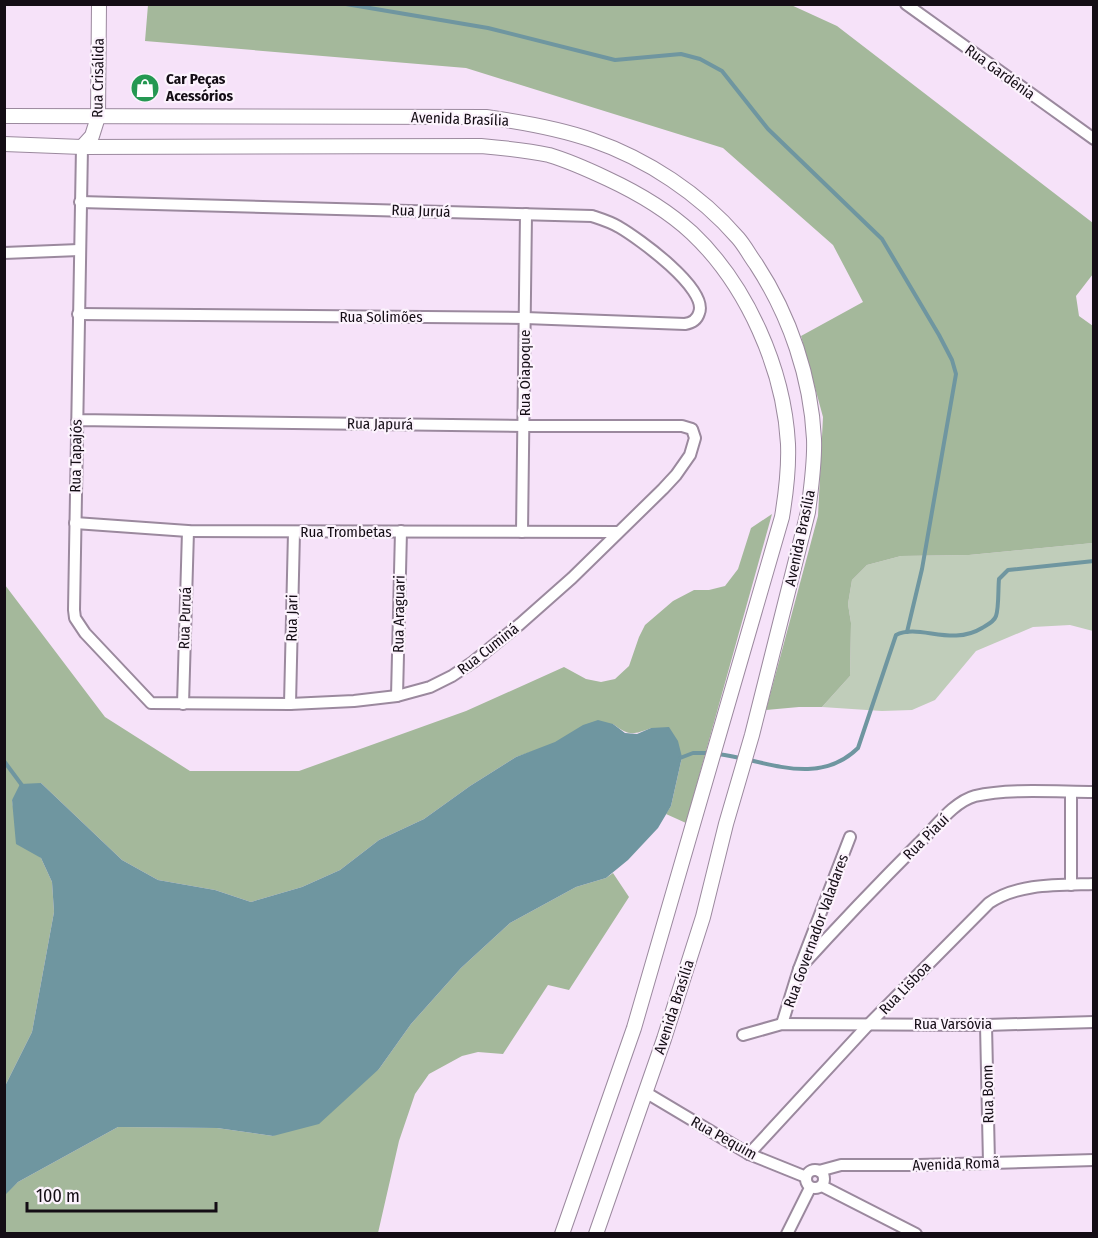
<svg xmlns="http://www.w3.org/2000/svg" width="1098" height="1238" font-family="'Fira Sans Condensed',sans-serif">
<rect width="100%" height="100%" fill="#f6e2f9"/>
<polygon fill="#c0cdba" points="1093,543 1093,631 1070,625 1033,627 976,651 935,700 912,710 882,711 822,707 850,676 851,623 848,604 852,580 867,565 901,556 969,555"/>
<g fill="#a4b89b">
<polygon points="148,5 789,4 837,26 1093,223 1093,274 1076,296 1079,316 1093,326 1093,543 969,555 901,556 867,565 852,580 848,604 851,623 850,676 822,707 799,707 766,710 818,516 823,417 801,336 863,302 833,245 723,148 466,68 145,41"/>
<path d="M772 514 686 823 666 814 671 806 682 757 651 728C633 735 629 736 613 724L516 757 470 786 424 819 379 840 340 870 302 887 251 902 215 890 158 880 122 860 41 783 12 800 15 820 41 858 52 882 54 912 32 1032 5 1086V585L105 717 190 771H299L466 711 564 667 586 679 601 682 615 679 629 666 639 637 645 625 673 601 694 590H709L725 586 738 569 751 528Z"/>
<polygon points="613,873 629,897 569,990 548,985 503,1054 478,1052 462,1056 429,1074 415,1094 399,1141 378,1233 5,1233 4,1195 18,1182 118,1127 217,1128 273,1136 379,1069 411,1024 461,968 510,923 576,887 606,878"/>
</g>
<polygon fill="#6f96a0" points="598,720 613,724 625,733 637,734 651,728 669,727 678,741 682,757 671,806 658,828 628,860 606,878 576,887 510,923 461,968 411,1024 379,1069 319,1124 273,1136 217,1128 118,1127 18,1182 5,1195 5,1086 32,1032 54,912 52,882 41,858 16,844 12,800 20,784 41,783 122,860 158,880 215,890 251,902 302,887 340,870 379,840 424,819 470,786 516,757 555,742 583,725"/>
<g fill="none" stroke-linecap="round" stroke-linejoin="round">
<g stroke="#6f96a0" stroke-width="4">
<polyline points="346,4 488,28 615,60 681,54 700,59 722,71 768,129 882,239 939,335 952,360 956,374 922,569 907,632"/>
<path d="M718 754C766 760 817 788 858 748L896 635C919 623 951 647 982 628 987 625 994 622 996 616 999 608 998 588 999 579L1008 570 1094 561"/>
<polyline points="680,758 693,753 710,753"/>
<polyline points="4,761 24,788"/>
</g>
<g stroke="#9b899e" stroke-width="14">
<g id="street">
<polyline points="906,4 1094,139"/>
<polyline points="4,253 79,250"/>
<path d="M78 314 525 318 685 324C691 323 697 320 699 313 709 289 638 238 619 227 611 222 601 219 592 216L80 202"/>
<polyline points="77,420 524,426 682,426 692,429 695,438 690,455 676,475 663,489 572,578 520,624 473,662 452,676 430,687 397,696 354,701 290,704 151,703 85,633 75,618 74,610 82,147"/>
<polyline points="75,523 188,531 618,532"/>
<polyline points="522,532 526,214"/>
<polyline points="397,696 401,531"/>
<polyline points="183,704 188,531"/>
<polyline points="290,704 294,532"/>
<polyline points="1071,885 1071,792"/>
<path d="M799 969C838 926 878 884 919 843 935 828 953 802 975 796 1009 788 1058 792 1094 792"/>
<polyline points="782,1024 799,969 850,837"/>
<polyline points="986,1025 989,1163"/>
<polyline points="743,1035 782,1024 986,1025 1094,1022"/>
<polyline points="645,1092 749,1154 806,1177"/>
<path d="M749 1154 869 1024 989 903C1018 883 1059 885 1094 884"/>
<circle cx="815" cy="1179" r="9"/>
<polyline points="819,1171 841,1165 919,1165 1094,1160"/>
<polyline points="822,1186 916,1234"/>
<polyline points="787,1234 810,1188"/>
</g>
</g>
<g stroke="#9b899e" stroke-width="16">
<g id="secondary">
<path d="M4 116 486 117C522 122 558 128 592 140 647 159 700 194 738 238 745 246 750 256 756 264 790 316 811 378 814 439 815 463 811 488 808 512L752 735 726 824 703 917 664 1039 596 1234"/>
<path d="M4 144 82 147 481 146C504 148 526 150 549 155 569 161 589 170 608 179 638 193 668 211 692 233 747 285 784 369 788 444 789 469 786 493 782 517L634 1028 562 1234"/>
<polyline points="82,147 92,136 98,117 99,4"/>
</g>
</g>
<use href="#street" stroke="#fff" stroke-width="10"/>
<use href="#secondary" stroke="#fff" stroke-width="14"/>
</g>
<defs>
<g id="shop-disc" transform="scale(1.5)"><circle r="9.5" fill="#259852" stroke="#fcf3fd"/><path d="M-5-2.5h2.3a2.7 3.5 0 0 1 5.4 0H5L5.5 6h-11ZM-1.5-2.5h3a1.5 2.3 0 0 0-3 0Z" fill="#fff"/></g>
</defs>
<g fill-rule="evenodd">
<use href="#shop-disc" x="145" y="88"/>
</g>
<g text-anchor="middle" stroke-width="4.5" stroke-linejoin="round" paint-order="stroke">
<g font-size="15" fill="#140d15" stroke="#fcf3fd">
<text transform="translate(1000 72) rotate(36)" y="5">Rua Gardênia</text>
<text transform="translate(98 78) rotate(-89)" y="5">Rua Crisálida</text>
<text transform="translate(460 119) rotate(2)" y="5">Avenida Brasília</text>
<text transform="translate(421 211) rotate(2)" y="5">Rua Juruá</text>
<text x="381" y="322">Rua Solimões</text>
<text transform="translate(525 373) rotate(-90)" y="5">Rua Oiapoque</text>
<text transform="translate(380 424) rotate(1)" y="5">Rua Japurá</text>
<text transform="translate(76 456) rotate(-89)" y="5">Rua Tapajós</text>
<text x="346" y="537">Rua Trombetas</text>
<text transform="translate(800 538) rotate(-78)" y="5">Avenida Brasília</text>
<text transform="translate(399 614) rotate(-89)" y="5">Rua Araguari</text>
<text transform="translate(185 618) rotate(-88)" y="5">Rua Puruá</text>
<text transform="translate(292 618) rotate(-89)" y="5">Rua Jari</text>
<text transform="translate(488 649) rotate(-38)" y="5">Rua Cuminá</text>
<text transform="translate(926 837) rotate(-45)" y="5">Rua Piauí</text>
<text transform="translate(816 931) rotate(-70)" y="5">Rua Governador Valadares</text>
<text transform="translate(905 988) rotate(-46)" y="5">Rua Lisboa</text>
<text transform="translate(674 1007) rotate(-72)" y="5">Avenida Brasília</text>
<text x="953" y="1029">Rua Varsóvia</text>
<text transform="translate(988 1094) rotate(-91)" y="5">Rua Bonn</text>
<text transform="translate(724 1138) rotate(29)" y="5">Rua Pequim</text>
<text transform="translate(956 1164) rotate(-2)" y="5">Avenida Romã</text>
</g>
<g font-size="15" font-weight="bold" fill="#140d15" stroke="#fcf3fd" text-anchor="start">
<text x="166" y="84">Car Peças<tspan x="166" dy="17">Acessórios</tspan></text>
</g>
</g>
<rect width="1098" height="1238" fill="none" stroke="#140d15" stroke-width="12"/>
<path d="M27 1202v9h189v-9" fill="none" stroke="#140d15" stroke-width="3"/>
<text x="36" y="1202" font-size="18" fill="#140d15" stroke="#fcf3fd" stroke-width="4.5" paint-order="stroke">100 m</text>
</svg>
